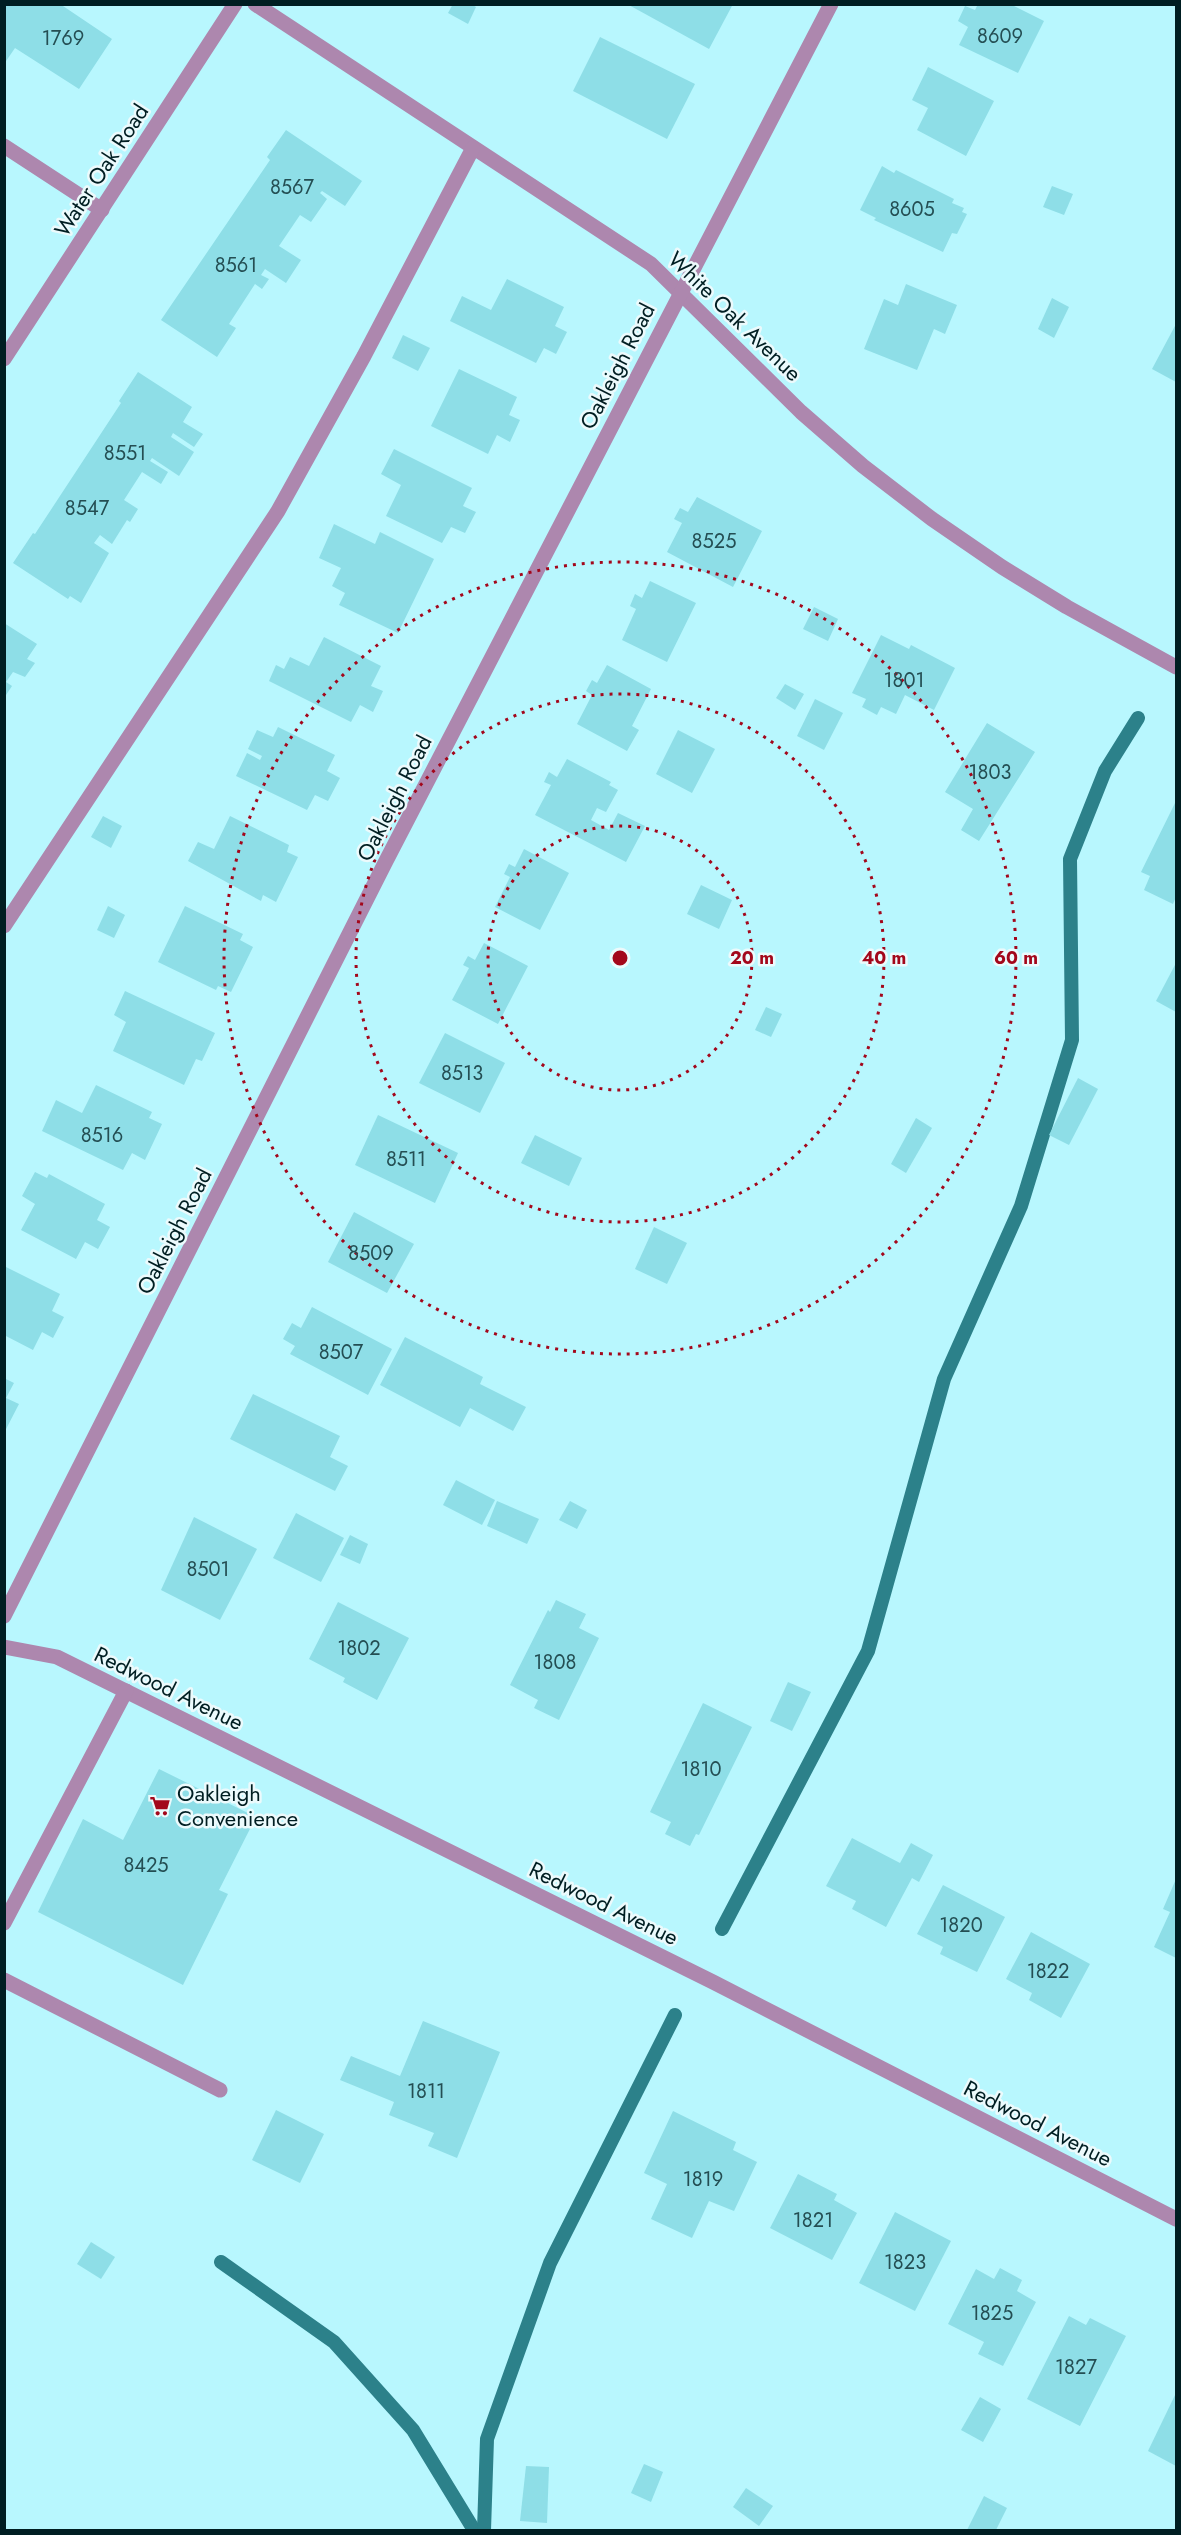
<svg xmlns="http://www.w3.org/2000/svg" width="1181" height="2535" font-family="Jost,sans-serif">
<rect width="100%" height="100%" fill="#b8f7fe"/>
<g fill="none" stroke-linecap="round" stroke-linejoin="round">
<g stroke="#2c818a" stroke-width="14">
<polyline points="722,1929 868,1651 944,1379 1021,1206 1072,1040 1070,859 1105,771 1138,718"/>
<polyline points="221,2262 334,2342 413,2430 474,2530"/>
<polyline points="484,2530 487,2439 550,2263 675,2015"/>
</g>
</g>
<g fill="#8edee7">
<polygon points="4,4 60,4 112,39 79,89 15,48 4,64"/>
<polygon points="453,4 471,4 476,7 468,24 448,13"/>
<polygon points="627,4 733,4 709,49"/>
<polygon points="978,4 1010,4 1044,21 1018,73 959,45 968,27 958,21 965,6 975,10"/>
<polygon points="600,37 695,84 667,139 573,91"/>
<polygon points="928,67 994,101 966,156 917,130 928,108 912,100"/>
<polygon points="286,130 362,181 345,206 322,191 320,193 327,199 311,222 300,215 279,246 301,260 286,283 265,269 261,275 269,279 262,289 255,284 229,324 236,328 217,357 161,320 270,160 267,157"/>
<polygon points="882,166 894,173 896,170 954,199 952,203 964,208 962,212 967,214 957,234 952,233 943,252 874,220 876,218 860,210"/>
<polygon points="1052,186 1073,194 1064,215 1043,207"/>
<polygon points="507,279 564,307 555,326 567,332 556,354 544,348 536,363 450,321 462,296 491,310"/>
<polygon points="906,284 957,305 945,334 934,329 917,370 864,349 884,299 898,305"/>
<polygon points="1052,298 1069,307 1054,338 1038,329"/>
<polygon points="1176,324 1176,382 1152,369"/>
<polygon points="403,335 430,348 418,371 392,358"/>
<polygon points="459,369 517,397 509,415 520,420 510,442 497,435 488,454 431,426"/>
<polygon points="138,372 192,407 183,422 203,434 194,447 173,433 171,437 194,452 179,476 152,458 150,461 168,472 161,484 142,472 124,500 138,509 130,522 127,520 112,544 100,535 94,543 109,553 81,603 70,596 68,599 13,563 33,533 35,534 121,403 119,401"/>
<polygon points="394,449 472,488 463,506 476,512 465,533 451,527 442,543 386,516 401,485 381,474"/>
<polygon points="697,497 762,531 733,587 667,552 682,523 674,519 680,508 688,512"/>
<polygon points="334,524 375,544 380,532 434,559 398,633 339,605 345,593 332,586 341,568 319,558"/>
<polygon points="650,581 696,603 667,662 622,640 636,609 630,606 635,594 642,598"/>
<polygon points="814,607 838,619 828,641 803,629"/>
<polygon points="4,623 37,644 27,659 35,663 25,677 13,672 6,682 12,686 4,698"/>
<polygon points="881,635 909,649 911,645 955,668 934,710 905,695 896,714 881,707 877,715 862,707 866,699 852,693"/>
<polygon points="324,637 381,666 371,686 383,691 373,712 360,705 351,722 269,681 276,665 284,669 290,657 309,666"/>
<polygon points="607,665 651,689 632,726 639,730 627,751 577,724 592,695 586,691 592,680 597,683"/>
<polygon points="785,684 804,694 795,710 776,698"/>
<polygon points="815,699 843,713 824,750 797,736"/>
<polygon points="987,723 1035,752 979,841 961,830 973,809 945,792"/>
<polygon points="278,727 335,755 327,771 340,778 328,801 315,795 307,810 236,776 247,753 260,760 262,756 248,749 257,730 273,737"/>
<polygon points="678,730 715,749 692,793 656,774"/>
<polygon points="567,759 611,782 609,785 618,790 606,812 597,808 591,820 609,830 618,813 645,826 626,862 535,815 551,785 544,782 549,772 557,777"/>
<polygon points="1176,801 1176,897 1173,904 1144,890 1150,876 1141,872"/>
<polygon points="103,816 122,826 111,848 91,837"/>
<polygon points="230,816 289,845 287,852 298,857 276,902 263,895 261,901 188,861 198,842 214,849"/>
<polygon points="524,849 569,873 540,930 495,907 510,877 504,874 509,864 515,867"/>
<polygon points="701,885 732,900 719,929 687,914"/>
<polygon points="108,906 125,915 114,938 97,930"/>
<polygon points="185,906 243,934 240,940 253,947 231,992 218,986 216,990 158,962"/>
<polygon points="484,943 528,966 498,1024 452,1000 469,968 463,965 468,956 475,960"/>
<polygon points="1176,963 1176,1012 1156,1001"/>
<polygon points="125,991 215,1033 202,1061 196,1059 184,1085 113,1051 126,1022 114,1015"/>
<polygon points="766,1007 782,1014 771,1037 755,1030"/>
<polygon points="445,1033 505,1063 480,1113 419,1083"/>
<polygon points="1078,1078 1098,1089 1069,1145 1049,1135"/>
<polygon points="96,1085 152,1112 149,1118 162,1124 145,1160 132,1153 123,1170 42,1131 56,1100 82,1113"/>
<polygon points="378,1115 458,1153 435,1203 355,1165"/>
<polygon points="916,1118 932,1128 906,1173 891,1164"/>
<polygon points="535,1135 582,1158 569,1186 521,1163"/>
<polygon points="35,1172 47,1178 49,1174 105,1204 97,1220 110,1227 98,1249 85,1242 76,1259 21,1230 35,1204 22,1196"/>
<polygon points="354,1212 414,1244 387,1293 328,1262"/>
<polygon points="654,1227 687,1243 667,1284 635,1269"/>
<polygon points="4,1266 60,1294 52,1311 64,1317 53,1338 42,1332 33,1350 4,1335"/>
<polygon points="312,1307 392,1349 368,1395 290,1354 295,1346 283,1339 292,1323 301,1328"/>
<polygon points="405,1337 483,1377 480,1384 526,1407 513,1431 470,1408 460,1427 380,1385"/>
<polygon points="4,1378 14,1383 6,1398 19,1404 4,1433"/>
<polygon points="253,1394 340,1436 330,1457 348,1466 335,1491 230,1439"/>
<polygon points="456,1480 495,1500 482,1525 443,1505"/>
<polygon points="497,1501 539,1519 527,1544 487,1526"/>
<polygon points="570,1501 587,1510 577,1529 559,1520"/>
<polygon points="296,1513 344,1538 321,1582 273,1558"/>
<polygon points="194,1517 257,1549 220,1620 161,1590"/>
<polygon points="350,1535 368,1544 360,1564 340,1555"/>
<polygon points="556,1600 586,1614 579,1628 599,1638 559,1720 534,1708 538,1700 510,1685 548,1610 550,1612"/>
<polygon points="338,1602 409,1638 377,1700 343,1682 345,1678 309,1659"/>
<polygon points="788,1682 811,1692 792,1731 770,1721"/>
<polygon points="703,1703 752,1727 699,1835 696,1834 690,1846 665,1834 671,1822 650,1812"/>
<polygon points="159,1769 256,1817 219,1890 228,1894 183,1985 38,1912 83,1819 123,1840"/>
<polygon points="852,1838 900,1863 911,1843 933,1855 919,1882 912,1878 886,1927 852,1909 856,1901 826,1886"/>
<polygon points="1176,1879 1176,1958 1154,1947 1170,1912 1163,1909"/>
<polygon points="943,1885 1005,1917 977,1972 940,1954 943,1947 917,1934"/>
<polygon points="1031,1932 1090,1964 1061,2018 1029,2000 1032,1993 1006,1979"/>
<polygon points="423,2021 500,2052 457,2158 428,2146 434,2133 389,2115 394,2102 340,2080 351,2056 400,2076"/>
<polygon points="276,2110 324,2134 300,2183 252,2160"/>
<polygon points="673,2111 736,2142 733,2150 757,2162 734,2211 709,2201 692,2238 651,2219 667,2184 644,2173"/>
<polygon points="798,2174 837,2194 834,2200 857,2213 832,2260 770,2228"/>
<polygon points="895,2212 951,2241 915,2311 859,2283"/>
<polygon points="91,2242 115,2257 101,2279 77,2264"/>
<polygon points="1000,2268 1022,2280 1017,2291 1036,2302 1003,2366 978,2354 984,2342 948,2324 976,2269 994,2279"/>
<polygon points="1069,2316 1086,2325 1090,2318 1126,2336 1080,2426 1027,2399"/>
<polygon points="1176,2393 1176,2466 1148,2451"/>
<polygon points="980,2397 1001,2409 983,2442 961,2430"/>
<polygon points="644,2464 663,2472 651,2502 631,2493"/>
<polygon points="526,2466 549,2467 547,2523 520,2521"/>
<polygon points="746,2488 773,2506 759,2526 733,2507"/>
<polygon points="984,2496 1007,2508 996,2530 967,2530"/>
</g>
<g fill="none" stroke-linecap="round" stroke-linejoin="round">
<g stroke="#ad87ae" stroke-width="15">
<polyline points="255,4 651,264 801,412 863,466 932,519 1002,567 1067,607 1176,667"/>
<polyline points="4,146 102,210"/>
<polyline points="4,359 235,4"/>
<polyline points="4,926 278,511 364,356 473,148"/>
<polyline points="4,1616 386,861 831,4"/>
<polyline points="4,1647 57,1657 713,1982 1176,2219"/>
<polyline points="4,1923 126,1691"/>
<polyline points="4,1980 220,2090"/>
</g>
</g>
<g fill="none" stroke="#a3071b" stroke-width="3" stroke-dasharray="3 6">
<circle cx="620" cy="958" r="132"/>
<circle cx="620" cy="958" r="264"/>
<circle cx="620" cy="958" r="396"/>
</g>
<defs>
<g id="supermarket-bare" transform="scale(1.62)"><path d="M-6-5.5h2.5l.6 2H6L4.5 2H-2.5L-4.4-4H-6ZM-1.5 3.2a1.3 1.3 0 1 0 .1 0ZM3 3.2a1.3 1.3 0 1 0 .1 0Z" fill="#a3071b" stroke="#ecfafc" stroke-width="2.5" paint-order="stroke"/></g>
</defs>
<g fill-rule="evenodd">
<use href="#supermarket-bare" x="160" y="1806"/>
</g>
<g text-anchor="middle" stroke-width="5" stroke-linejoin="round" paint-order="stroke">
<g font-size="20" fill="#244e53">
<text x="1000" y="43">8609</text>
<text x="63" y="45">1769</text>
<text x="292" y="194">8567</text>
<text x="912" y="216">8605</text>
<text x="236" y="272">8561</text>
<text x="125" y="460">8551</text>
<text x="87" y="515">8547</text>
<text x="714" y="548">8525</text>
<text x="904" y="687">1801</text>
<text x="990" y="779">1803</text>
<text x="462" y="1080">8513</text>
<text x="102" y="1142">8516</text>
<text x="406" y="1166">8511</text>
<text x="371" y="1260">8509</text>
<text x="341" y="1359">8507</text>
<text x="208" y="1576">8501</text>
<text x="359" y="1655">1802</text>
<text x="555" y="1669">1808</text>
<text x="701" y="1776">1810</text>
<text x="146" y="1872">8425</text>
<text x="961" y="1932">1820</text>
<text x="1048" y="1978">1822</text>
<text x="426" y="2098">1811</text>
<text x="703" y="2186">1819</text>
<text x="813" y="2227">1821</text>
<text x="905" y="2269">1823</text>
<text x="992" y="2320">1825</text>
<text x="1076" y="2374">1827</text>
</g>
<g font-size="22" fill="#001e22" stroke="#ecfafc">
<text transform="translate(101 170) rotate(-57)" y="8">Water Oak Road</text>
<text transform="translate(735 316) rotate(44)" y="8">White Oak Avenue</text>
<text transform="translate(617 366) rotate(-63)" y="8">Oakleigh Road</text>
<text transform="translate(394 798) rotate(-63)" y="8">Oakleigh Road</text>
<text transform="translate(174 1231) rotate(-63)" y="8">Oakleigh Road</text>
<text transform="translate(169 1688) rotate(26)" y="8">Redwood Avenue</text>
<text transform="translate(604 1903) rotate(26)" y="8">Redwood Avenue</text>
<text transform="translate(1038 2123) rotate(27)" y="8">Redwood Avenue</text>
</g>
<g font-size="22" fill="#001e22" stroke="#ecfafc" text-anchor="start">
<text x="177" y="1801">Oakleigh<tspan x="177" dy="25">Convenience</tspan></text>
</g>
</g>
<circle cx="620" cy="958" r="9" fill="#a3071b" stroke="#ecfafc" stroke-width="3"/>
<g font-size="18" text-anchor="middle" font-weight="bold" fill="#a3071b" stroke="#ecfafc" stroke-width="5" stroke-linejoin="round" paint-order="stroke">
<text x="752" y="964">20 m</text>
<text x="884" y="964">40 m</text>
<text x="1016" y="964">60 m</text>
</g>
<rect width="1181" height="2535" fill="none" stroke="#001e22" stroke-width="12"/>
</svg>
